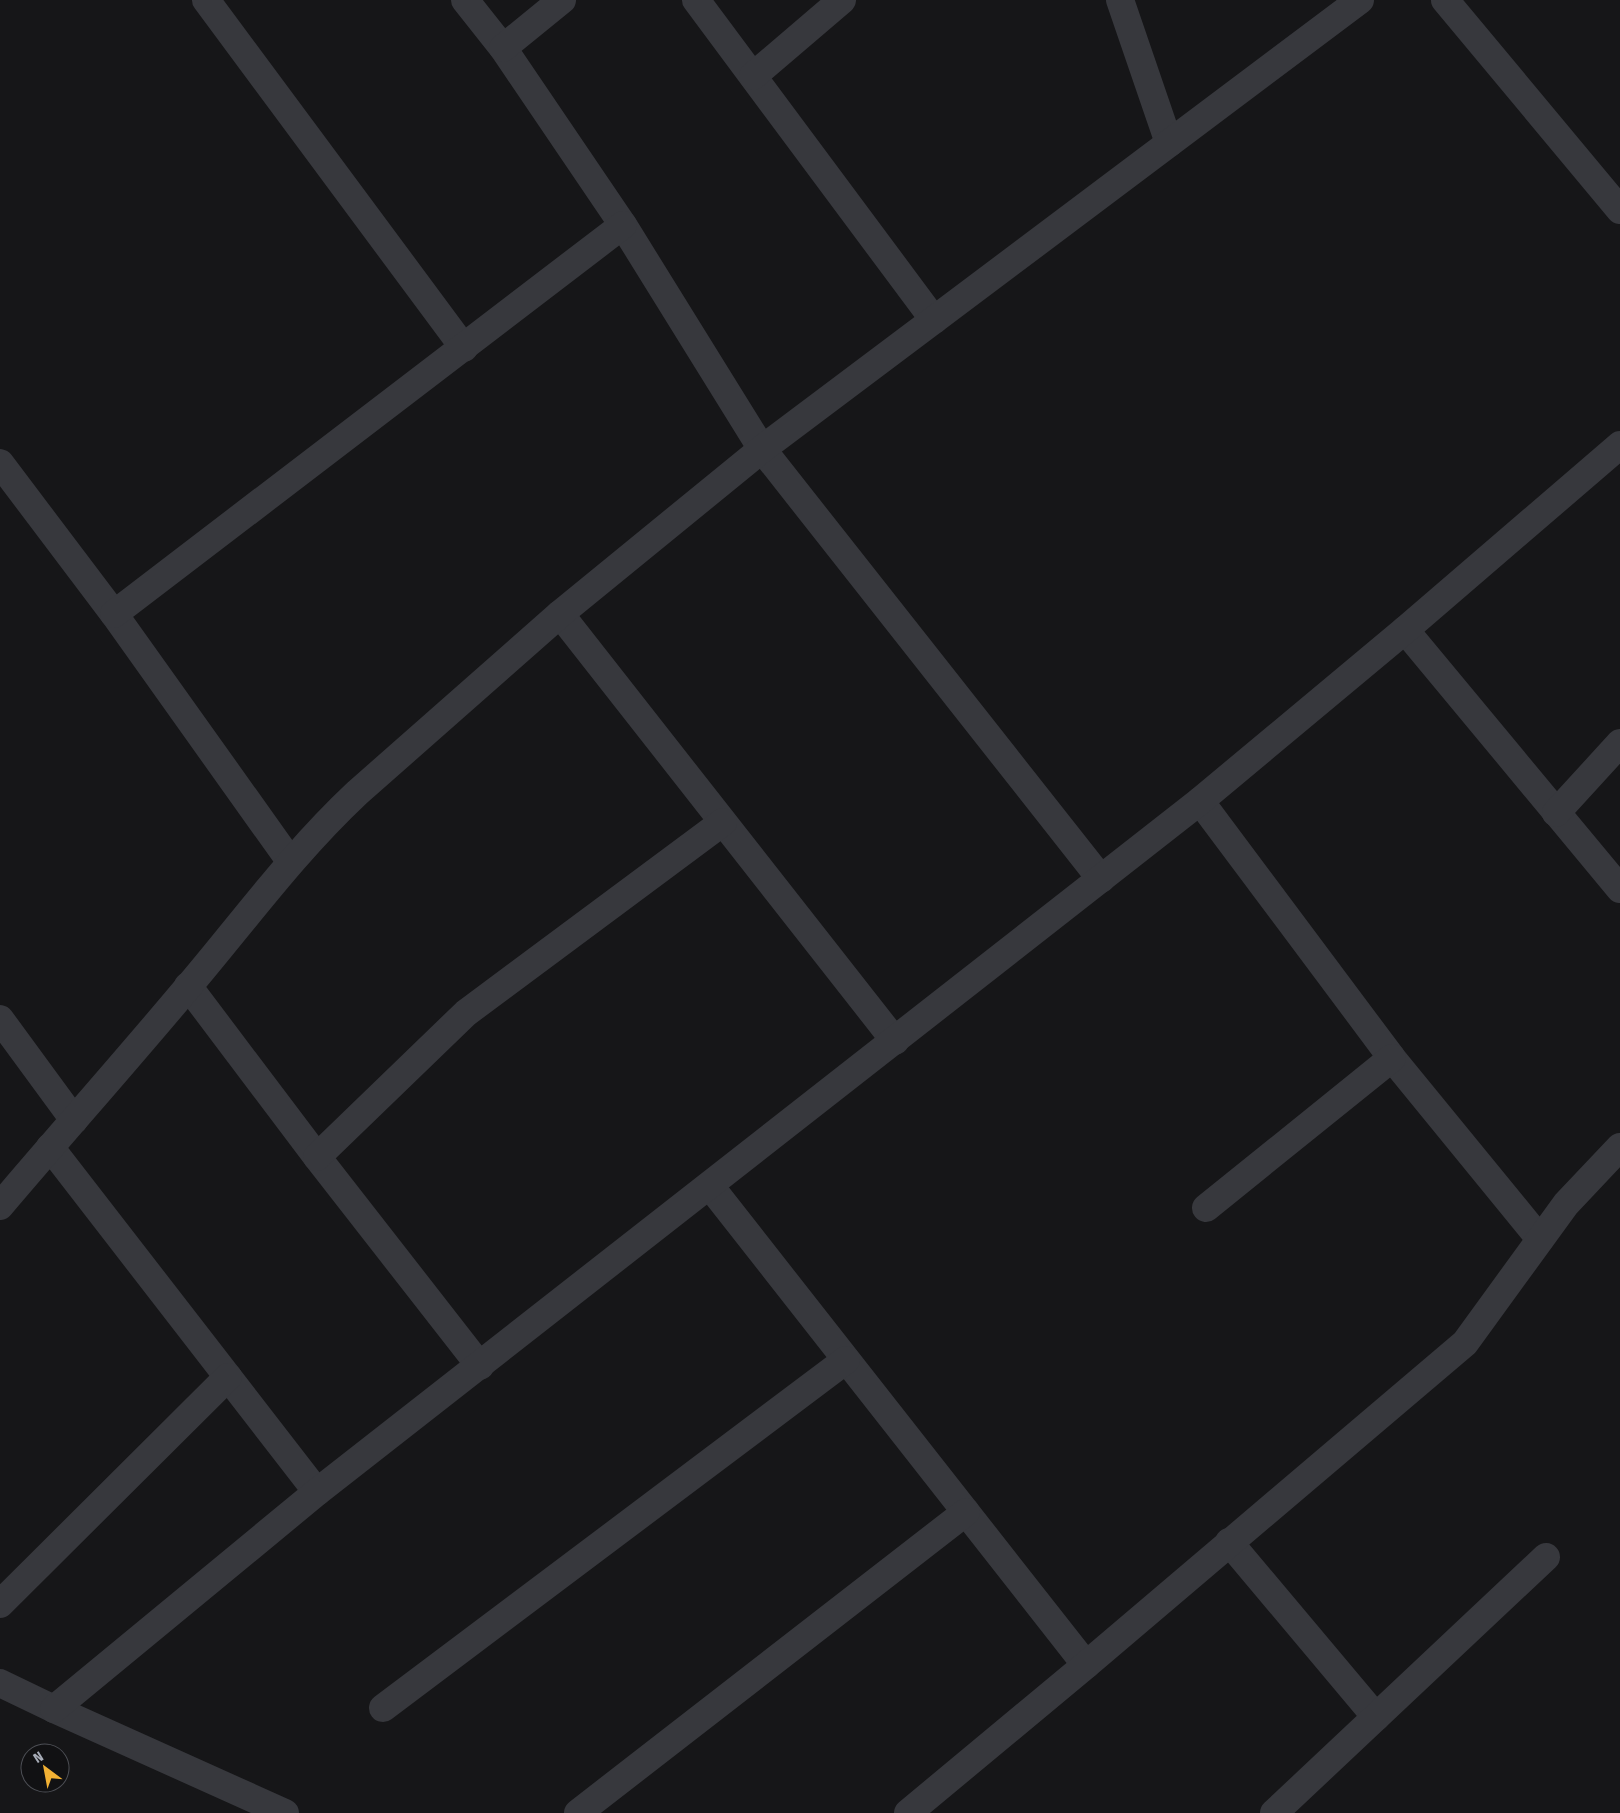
<svg xmlns="http://www.w3.org/2000/svg" width="1620" height="1813" font-family="'Fira Sans Condensed',sans-serif">
<rect width="100%" height="100%" fill="#161618"/>
<g fill="none" stroke-linecap="round" stroke-linejoin="round">
<g stroke="#37383d" stroke-width="28">
<polyline points="206,0 464,348"/>
<polyline points="465,0 503,48 623,225 762,449 1101,879"/>
<polyline points="696,0 934,320"/>
<polyline points="1120,0 1169,143"/>
<polyline points="1445,0 1620,210"/>
<polyline points="503,48 562,0"/>
<polyline points="753,76 842,0"/>
<polyline points="0,463 114,614 290,861"/>
<polyline points="114,614 623,225"/>
<polyline points="560,614 895,1041"/>
<polyline points="1405,630 1620,889"/>
<polyline points="1200,801 1392,1058 1540,1239"/>
<polyline points="1556,813 1620,743"/>
<polyline points="188,986 317,1157 480,1366"/>
<polyline points="0,1019 74,1120"/>
<polyline points="50,1147 317,1492"/>
<polyline points="317,1157 466,1013 723,822"/>
<polyline points="710,1186 1086,1665"/>
<path d="M0 1206C62 1133 126 1061 188 987 244 921 293 853 357 793L560 614 762 449 1360 0"/>
<polyline points="1206,1208 1392,1058"/>
<polyline points="1229,1542 1376,1717"/>
<polyline points="0,1604 228,1377"/>
<polyline points="0,1683 54,1709 285,1813"/>
<polyline points="383,1708 846,1360"/>
<polyline points="54,1709 317,1492 1200,801 1405,630 1620,445"/>
<polyline points="578,1813 966,1512"/>
<polyline points="908,1813 1086,1665 1465,1343 1566,1204 1620,1147"/>
<polyline points="1274,1813 1546,1557"/>
</g>
</g>
<g transform="translate(45 1768) rotate(328)"><circle r="24" fill="#111113" stroke="#4d4f55"/>
<path d="M0-4L9 19L0 12L-9 19Z" fill="#f2b134"/>
<text y="-8" font-size="14" font-weight="bold" text-anchor="middle" fill="#a8adb8">N</text>
</g>
</svg>
